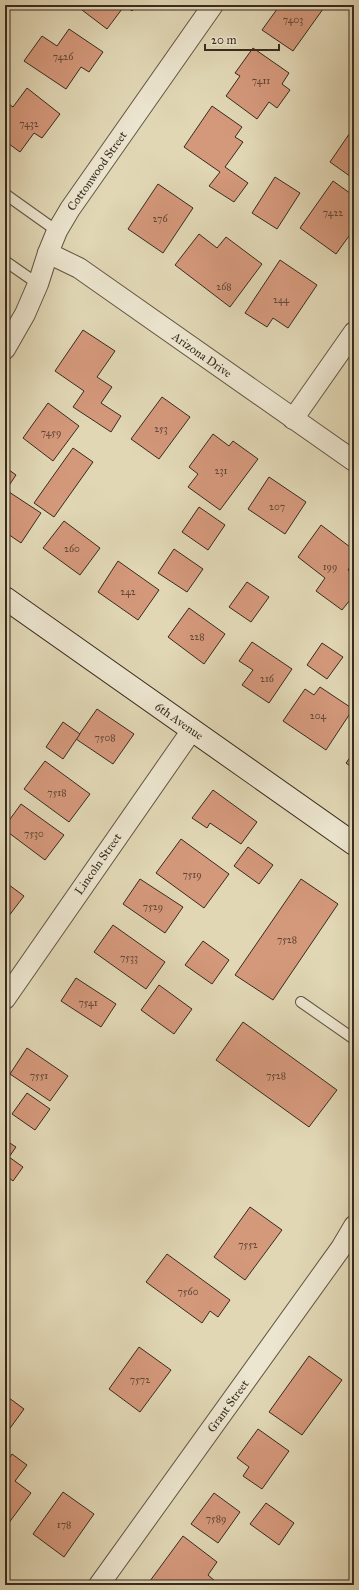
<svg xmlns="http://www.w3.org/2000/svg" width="359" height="1590" font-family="'IM FELL Great Primer',serif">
<rect width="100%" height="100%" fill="#e1d7b5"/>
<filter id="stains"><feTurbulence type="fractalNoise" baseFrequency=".005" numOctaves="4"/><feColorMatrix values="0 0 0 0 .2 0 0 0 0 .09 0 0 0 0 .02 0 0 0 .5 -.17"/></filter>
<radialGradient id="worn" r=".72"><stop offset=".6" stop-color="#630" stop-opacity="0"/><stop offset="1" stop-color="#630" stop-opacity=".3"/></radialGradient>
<g fill="#d4987b" stroke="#382b1e">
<polygon points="85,5 136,5 132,11 125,5 107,29 82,10"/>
<polygon points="280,5 317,5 323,9 293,51 262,30"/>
<polygon points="69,29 103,52 89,72 81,67 66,89 24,61 42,36 57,46"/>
<polygon points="253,48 289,73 282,84 290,90 277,108 269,102 257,119 226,96 240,76 235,73"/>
<polygon points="27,88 60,114 42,138 34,133 20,152 5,141 5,104 6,102 13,107"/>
<polygon points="212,106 242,127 235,137 243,142 225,167 248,183 234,202 209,186 220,172 184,147"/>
<polygon points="354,127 354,179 330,162"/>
<polygon points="275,177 300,193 277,229 252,213"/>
<polygon points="333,181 354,196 354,229 336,254 300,228"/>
<polygon points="158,184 193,208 163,253 128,229"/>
<polygon points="199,234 217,248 226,237 262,264 230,307 175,265"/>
<polygon points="280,260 317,285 288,328 273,318 267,327 245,313"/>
<polygon points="83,330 115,351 97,377 112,387 101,403 121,416 111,432 73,407 84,391 55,371"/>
<polygon points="162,397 190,417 159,459 131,439"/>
<polygon points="48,403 79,426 53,461 23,438"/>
<polygon points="213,434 229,446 233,441 258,459 220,510 188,487 198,474 189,467"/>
<polygon points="73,448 93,462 54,517 34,503"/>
<polygon points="5,467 16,475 6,490 41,513 21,543 5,532"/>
<polygon points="269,477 306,502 285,534 248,509"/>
<polygon points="199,507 225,525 208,550 182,532"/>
<polygon points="64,521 100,548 80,575 43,548"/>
<polygon points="321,525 354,550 354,561 348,570 354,574 354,595 342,610 316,591 325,578 298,557"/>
<polygon points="174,549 203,569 187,592 158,573"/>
<polygon points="118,561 159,590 138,620 98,592"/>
<polygon points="247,582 269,597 251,622 229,607"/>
<polygon points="189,608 225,634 204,664 168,637"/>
<polygon points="252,642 292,669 269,703 242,685 253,670 239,661"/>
<polygon points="322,643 343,657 327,679 307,665"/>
<polygon points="320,687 353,709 326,750 283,721 305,689 314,695"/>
<polygon points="97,709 134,734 113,764 76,739"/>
<polygon points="63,722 80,734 63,759 46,747"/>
<polygon points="354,752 354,769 346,763"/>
<polygon points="45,761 90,794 69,822 24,789"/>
<polygon points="213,790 257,822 241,844 210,823 207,828 192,818"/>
<polygon points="21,804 64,835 45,860 5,830 5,826"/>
<polygon points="181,839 229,874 204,908 156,873"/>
<polygon points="248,847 273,865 259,884 234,866"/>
<polygon points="140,879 183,907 165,933 123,904"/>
<polygon points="301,879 338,904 273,1000 235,975"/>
<polygon points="5,882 24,896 5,921"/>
<polygon points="113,925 165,962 146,989 94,952"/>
<polygon points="203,941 229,960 212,984 185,965"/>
<polygon points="76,978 116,1004 101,1027 61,1001"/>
<polygon points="159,985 192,1009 174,1034 141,1010"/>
<polygon points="243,1022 337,1090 309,1127 216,1060"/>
<polygon points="27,1048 68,1076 50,1101 10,1074"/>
<polygon points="27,1093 50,1109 35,1130 12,1114"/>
<polygon points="5,1140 16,1147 9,1157 23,1167 13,1181 5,1175"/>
<polygon points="250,1207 282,1230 245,1280 214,1257"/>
<polygon points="167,1254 230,1300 218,1317 210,1311 202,1323 146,1282"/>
<polygon points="139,1347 171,1370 140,1412 109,1389"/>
<polygon points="309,1356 342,1380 302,1435 269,1412"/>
<polygon points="5,1395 24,1409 8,1431 5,1429"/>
<polygon points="258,1429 289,1451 262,1489 243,1476 249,1467 237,1458"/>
<polygon points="12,1454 27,1465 15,1481 31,1493 8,1524 5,1521 5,1464"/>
<polygon points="63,1492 94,1514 64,1557 33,1534"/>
<polygon points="214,1493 240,1512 218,1543 191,1524"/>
<polygon points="266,1503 294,1523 279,1545 250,1524"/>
<polygon points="183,1536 217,1562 208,1575 216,1582 213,1585 147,1585"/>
</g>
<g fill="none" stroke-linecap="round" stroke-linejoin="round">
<g stroke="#625644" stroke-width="12">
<g id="lane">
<polyline points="5,194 57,231"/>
<polyline points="5,261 38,284"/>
<polyline points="301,1002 354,1039"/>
</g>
</g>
<g stroke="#625644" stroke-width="22">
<g id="street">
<polyline points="48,253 79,268 354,461"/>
<polyline points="5,349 25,314 38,284 48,253 57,231 70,209 213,5"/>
<polyline points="293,419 354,332"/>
<polyline points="5,999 192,730"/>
<polyline points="99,1585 341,1248 354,1226"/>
</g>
</g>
<g stroke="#382b1e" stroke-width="24">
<polyline id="secondary" points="5,598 354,844"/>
</g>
<use href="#lane" stroke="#ece5cf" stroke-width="10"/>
<use href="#street" stroke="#ece5cf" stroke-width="20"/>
<use href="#secondary" stroke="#ece5cf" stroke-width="22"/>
<polyline stroke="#382b1e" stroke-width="1" points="352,1585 354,1567"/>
</g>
<g text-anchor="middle" stroke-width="3" stroke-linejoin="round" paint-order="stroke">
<g font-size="10" fill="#5f4635">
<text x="293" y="23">7403</text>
<text x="63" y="60">7426</text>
<text x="261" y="84">7411</text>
<text x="29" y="127">7432</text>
<text x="333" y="216">7422</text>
<text x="160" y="222">276</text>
<text x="224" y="290">268</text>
<text x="281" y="303">244</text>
<text x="161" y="432">253</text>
<text x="51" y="436">7459</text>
<text x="221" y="474">231</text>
<text x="277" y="510">207</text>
<text x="72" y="552">260</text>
<text x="330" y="570">199</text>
<text x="128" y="595">242</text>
<text x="197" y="640">228</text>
<text x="267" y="682">216</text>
<text x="318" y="719">204</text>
<text x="105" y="741">7508</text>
<text x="57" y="796">7518</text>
<text x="34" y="837">7530</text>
<text x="192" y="878">7519</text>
<text x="153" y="910">7529</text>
<text x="287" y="943">7528</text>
<text x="129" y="961">7533</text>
<text x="88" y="1006">7541</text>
<text x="39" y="1079">7551</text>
<text x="276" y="1079">7528</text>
<text x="248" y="1248">7552</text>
<text x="188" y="1295">7560</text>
<text x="140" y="1383">7572</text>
<text x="216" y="1522">7589</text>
<text x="64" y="1528">178</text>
</g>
<g font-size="12" fill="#382b1e" stroke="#ece5cf">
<text transform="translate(97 171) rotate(-55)" y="4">Cottonwood Street</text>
<text transform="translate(202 355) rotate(35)" y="4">Arizona Drive</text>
<text transform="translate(179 721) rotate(35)" y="4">6th Avenue</text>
<text transform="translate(98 864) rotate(-55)" y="4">Lincoln Street</text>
<text transform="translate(228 1406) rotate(-54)" y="4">Grant Street</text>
</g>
</g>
<rect width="359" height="1590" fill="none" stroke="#e1d7b5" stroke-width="20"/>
<rect x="6" y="6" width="347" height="1578" fill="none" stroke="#382b1e" stroke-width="2"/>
<rect x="10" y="10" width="339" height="1570" fill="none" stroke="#382b1e"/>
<path d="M205 44v6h74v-6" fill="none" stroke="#382b1e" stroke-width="2"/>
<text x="211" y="44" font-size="12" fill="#382b1e" stroke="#ece5cf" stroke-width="3" paint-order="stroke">20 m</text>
<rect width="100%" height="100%" filter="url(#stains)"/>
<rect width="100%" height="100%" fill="url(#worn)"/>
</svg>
